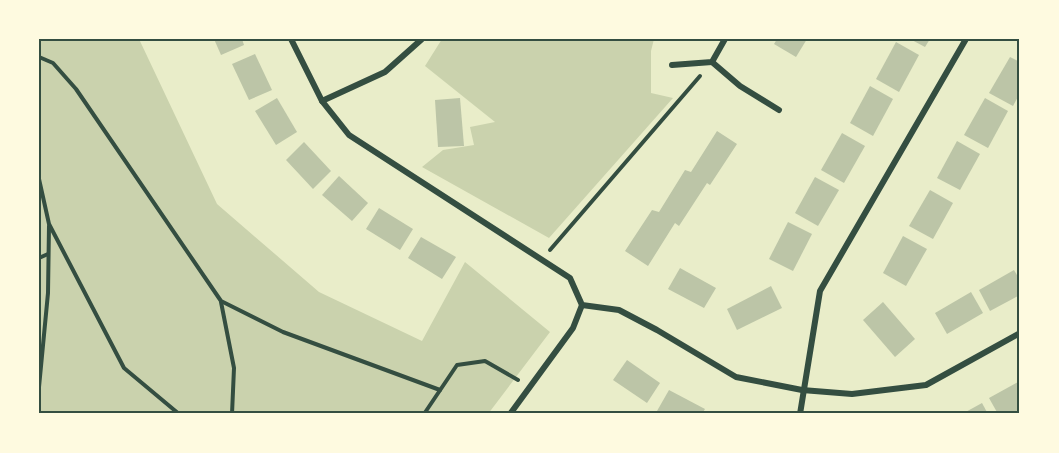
<svg xmlns="http://www.w3.org/2000/svg" width="1059" height="453" font-family="'Source Serif 4',serif">
<rect width="100%" height="100%" fill="#e9edc9"/>
<g fill="#cad2ad">
<polygon points="39,39 139,39 217,204 319,292 422,341 465,262 550,332 488,414 39,414"/>
<polygon points="442,39 654,39 651,51 651,93 673,98 549,238 422,167 443,150 474,145 470,127 495,122 425,66"/>
</g>
<g fill="#bcc5a7">
<polygon points="214,39 242,39 244,45 221,55"/>
<polygon points="777,39 807,39 796,57 774,44"/>
<polygon points="910,39 930,39 925,47"/>
<polygon points="896,42 919,55 899,92 876,79"/>
<polygon points="255,54 272,90 249,100 232,64"/>
<polygon points="1010,57 1020,62 1020,93 1013,106 989,93"/>
<polygon points="870,86 893,99 873,136 850,123"/>
<polygon points="277,98 297,132 276,145 255,111"/>
<polygon points="460,98 464,146 438,147 435,100"/>
<polygon points="985,98 1008,111 988,148 964,135"/>
<polygon points="717,131 737,144 710,185 707,183 679,226 675,223 648,266 625,251 652,210 659,212 685,170 691,172"/>
<polygon points="842,133 865,146 844,183 821,170"/>
<polygon points="957,141 980,154 960,190 937,178"/>
<polygon points="304,142 331,171 313,189 286,160"/>
<polygon points="339,176 368,203 352,221 322,195"/>
<polygon points="815,177 839,190 818,226 795,213"/>
<polygon points="930,190 953,203 933,239 909,226"/>
<polygon points="379,208 413,229 400,250 366,229"/>
<polygon points="788,222 812,234 793,271 769,259"/>
<polygon points="903,236 927,249 906,286 883,273"/>
<polygon points="421,237 456,257 442,279 408,258"/>
<polygon points="680,268 716,288 704,308 668,289"/>
<polygon points="1014,270 1020,280 1020,295 990,311 979,290"/>
<polygon points="771,286 782,308 737,330 727,309"/>
<polygon points="971,292 983,313 947,334 935,313"/>
<polygon points="883,302 915,339 895,357 863,320"/>
<polygon points="627,360 660,383 647,403 613,380"/>
<polygon points="1020,381 1020,409 1011,414 998,414 989,398"/>
<polygon points="669,390 705,409 702,414 662,414 657,411"/>
<polygon points="982,403 988,414 962,414"/>
</g>
<g fill="none" stroke-linecap="round" stroke-linejoin="round">
<g stroke="#344e41" stroke-width="4">
<polyline points="39,57 53,63 76,89 221,301 283,332 440,390"/>
<polyline points="39,179 49,224 124,368 179,414"/>
<polyline points="550,250 700,76"/>
<polyline points="39,258 48,254"/>
<polyline points="221,302 234,368 232,414"/>
<polyline points="39,387 48,293 49,226"/>
<polyline points="424,414 457,365 485,361 518,380"/>
</g>
<g stroke="#344e41" stroke-width="6">
<polyline points="291,39 322,101 349,135 570,278 582,305 619,310 657,330 736,377 802,390 852,394 926,385 1020,333"/>
<polyline points="712,62 740,86 779,110"/>
<polyline points="672,65 712,62 725,39"/>
<polyline points="322,101 385,72 422,39"/>
<polyline points="510,414 573,328 582,305"/>
<polyline points="800,414 820,291 966,39"/>
</g>
</g>
<rect width="1059" height="453" fill="none" stroke="#fefae0" stroke-width="81"/>
<rect x="40" y="40" width="978" height="372" fill="none" stroke="#344e41" stroke-width="2"/>
</svg>
